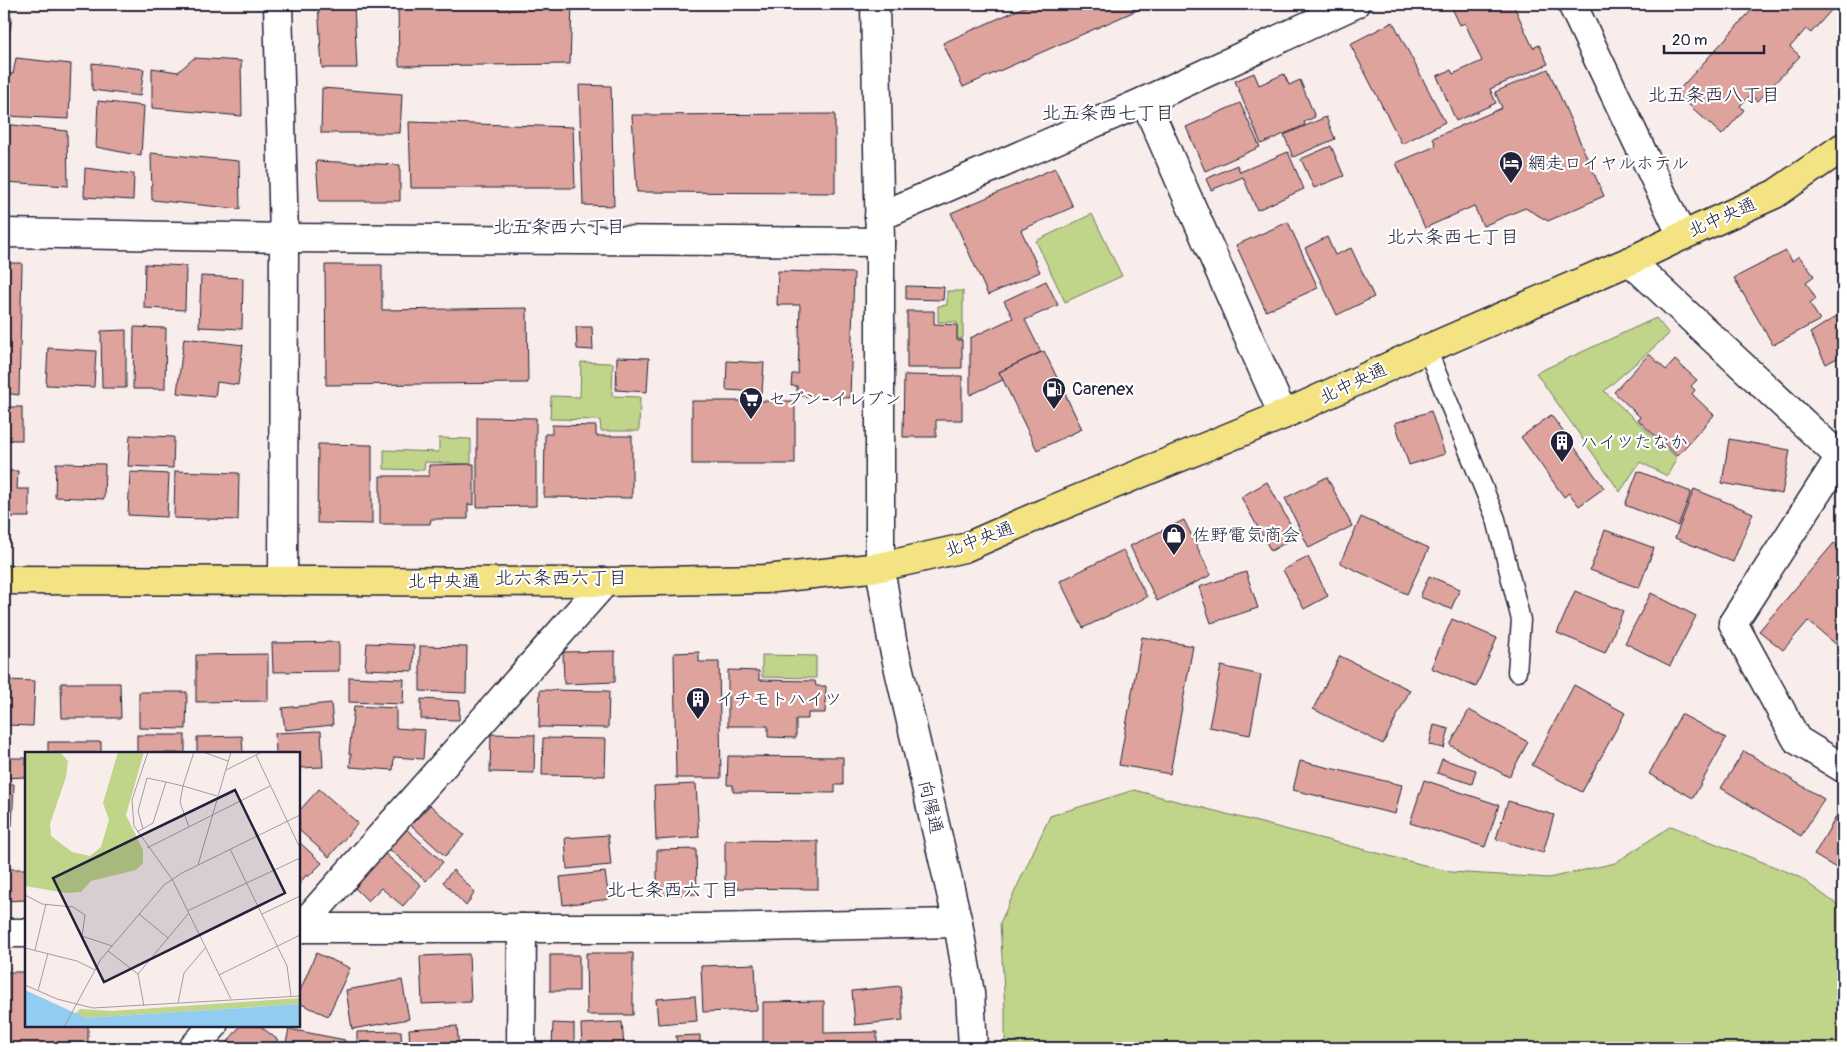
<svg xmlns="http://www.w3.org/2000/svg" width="1847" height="1052" font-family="Pangolin,'Klee One',sans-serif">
<rect width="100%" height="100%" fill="#f8edeb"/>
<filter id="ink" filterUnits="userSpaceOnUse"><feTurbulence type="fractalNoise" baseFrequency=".02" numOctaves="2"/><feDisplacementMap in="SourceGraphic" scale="10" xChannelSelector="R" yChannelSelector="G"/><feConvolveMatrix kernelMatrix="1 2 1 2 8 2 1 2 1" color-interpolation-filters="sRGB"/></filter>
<g filter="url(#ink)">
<g fill="#c0d48a" stroke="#717b62">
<polygon points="1092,214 1122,276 1065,302 1036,241"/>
<polygon points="947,291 963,291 963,338 957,339 957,322 938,322 938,306 947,305"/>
<polygon points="1656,318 1669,334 1604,391 1677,458 1667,476 1640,462 1620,492 1536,373"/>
<polygon points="581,362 613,363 612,396 640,397 639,431 601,431 600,420 550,419 551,396 580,397"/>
<polygon points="439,438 471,439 471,464 425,462 424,470 384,469 384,450 439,452"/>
<polygon points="762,655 816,656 816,678 762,677"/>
<polygon points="1134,790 1451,872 1549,878 1615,863 1671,826 1798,876 1843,909 1843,1048 1005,1048 1005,1009 1000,923 1050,816"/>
</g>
<g fill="#dda39c" stroke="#22223b">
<polygon points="318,4 354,4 357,68 322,68"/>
<polygon points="398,4 572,4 570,64 399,66"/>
<polygon points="757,4 815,4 815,6"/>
<polygon points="1031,4 1151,4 963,87 943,43"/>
<polygon points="1450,4 1513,4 1533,48 1539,45 1548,64 1490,89 1496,103 1456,121 1437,76 1451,70 1453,74 1482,61 1465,23 1460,25"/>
<polygon points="1757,4 1831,4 1834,7 1811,33 1806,29 1790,47 1800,56 1758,101 1750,95 1740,106 1744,110 1722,135 1676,93"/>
<polygon points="4,15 12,17 5,63 4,62"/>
<polygon points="1393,22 1445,122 1402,144 1350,44"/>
<polygon points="16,58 71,64 69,119 4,116 4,73 13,74"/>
<polygon points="194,58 241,61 242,116 152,108 152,68 178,72"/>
<polygon points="92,63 144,69 140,96 92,90"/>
<polygon points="1548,69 1604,196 1548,221 1525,208 1483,226 1474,206 1425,228 1396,163 1436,146 1433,138 1502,108 1495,92"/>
<polygon points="1254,73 1259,85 1284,74 1289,85 1300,80 1315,117 1304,122 1305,125 1261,144 1235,81"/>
<polygon points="579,85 611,86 614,206 583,205"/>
<polygon points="322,88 402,94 400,133 321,133"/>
<polygon points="98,101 144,106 141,156 96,147"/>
<polygon points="1240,103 1260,147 1205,171 1186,127"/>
<polygon points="835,114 835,193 637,192 632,115"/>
<polygon points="1326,117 1335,139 1293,157 1284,135"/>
<polygon points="409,122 573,127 575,188 411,188"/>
<polygon points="4,124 67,131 68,186 4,182"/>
<polygon points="1331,146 1344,176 1314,188 1301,159"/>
<polygon points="1288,152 1304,189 1257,210 1243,177 1211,190 1206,179 1237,165 1240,172"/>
<polygon points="151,153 239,161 240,209 152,200"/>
<polygon points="316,161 400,165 400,201 319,201"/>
<polygon points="85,168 134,174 133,200 84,197"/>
<polygon points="1055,168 1073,207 1021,230 1040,272 988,295 951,213"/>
<polygon points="1288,222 1318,288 1266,311 1236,245"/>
<polygon points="1327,237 1335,255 1351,248 1374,297 1337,315 1305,248"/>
<polygon points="1786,251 1792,261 1799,256 1814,276 1806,282 1816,299 1810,304 1820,320 1773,345 1734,278"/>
<polygon points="4,263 22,263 19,395 4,393"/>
<polygon points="145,264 186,266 185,310 144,308"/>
<polygon points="325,265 382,265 382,310 527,308 528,383 326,385"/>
<polygon points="778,271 854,273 850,398 797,396 797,386 791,386 792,374 798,374 800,305 777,305"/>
<polygon points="201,276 243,278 242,329 199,327"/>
<polygon points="1046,281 1058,305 1025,320 1041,352 999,372 1003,380 970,395 970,338 1013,318 1004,301"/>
<polygon points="906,286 944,287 943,300 906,299"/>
<polygon points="907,311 934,311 934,324 957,325 957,340 962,340 962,368 907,368"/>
<polygon points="1843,312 1843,355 1826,364 1810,333"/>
<polygon points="134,327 166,328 165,389 133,389"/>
<polygon points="576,327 592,327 593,350 577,349"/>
<polygon points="126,330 126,388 102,388 101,331"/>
<polygon points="184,338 243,345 238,385 217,382 215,397 177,393"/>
<polygon points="48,348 96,351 94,387 46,385"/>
<polygon points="1044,351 1082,429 1037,450 999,372"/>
<polygon points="1649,354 1666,370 1675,360 1697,380 1691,386 1695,390 1692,394 1714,415 1677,456 1638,420 1640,417 1614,392"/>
<polygon points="617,357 649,358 647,392 616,390"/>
<polygon points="727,361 764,363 762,392 726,390"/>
<polygon points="904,375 962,376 962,420 936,420 936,437 903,437"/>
<rect x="692" y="401" width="103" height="63"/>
<rect x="4" y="407" width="18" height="33"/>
<polygon points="1431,411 1445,454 1409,465 1395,423"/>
<polygon points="1551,415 1604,488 1579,506 1569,493 1564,497 1521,437"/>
<polygon points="477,417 536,418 536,506 477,507"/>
<polygon points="552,425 596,426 596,436 632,436 632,498 544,497 545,434 552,434"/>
<polygon points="130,435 174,437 173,468 128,466"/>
<polygon points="1729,439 1790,450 1782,494 1722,483"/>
<polygon points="318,444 372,445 372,524 317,523"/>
<polygon points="56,463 105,464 104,499 55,497"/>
<polygon points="474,464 474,505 468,504 468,519 431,519 430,524 380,524 380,476 429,476 429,465"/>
<polygon points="4,471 18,471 17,489 29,489 29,517 4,517"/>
<polygon points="175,471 239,473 238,520 174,518"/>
<polygon points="1638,471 1691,492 1678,526 1625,505"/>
<polygon points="130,472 169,474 167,517 128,515"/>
<polygon points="1327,477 1352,526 1309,548 1285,498"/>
<polygon points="1267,482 1297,536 1271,551 1241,497"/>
<polygon points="1694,489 1753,513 1733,562 1675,538"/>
<polygon points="1361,517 1429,548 1407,594 1340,563"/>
<polygon points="1184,520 1211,575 1157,601 1130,546"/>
<polygon points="1605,530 1654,548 1639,588 1590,570"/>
<polygon points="1834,543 1843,551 1843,650 1808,621 1783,650 1759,631"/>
<polygon points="1123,550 1147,597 1083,628 1060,581"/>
<polygon points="1308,557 1328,596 1304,609 1283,570"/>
<polygon points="1246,572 1258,608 1211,623 1199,587"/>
<polygon points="1429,576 1460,589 1451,609 1420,597"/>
<polygon points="1575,591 1623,611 1605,653 1557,633"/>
<polygon points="1651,593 1696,616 1670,666 1625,643"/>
<polygon points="1452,619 1497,638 1476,687 1431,668"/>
<polygon points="1142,637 1193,646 1170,774 1119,765"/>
<polygon points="339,642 339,671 273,672 272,643"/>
<polygon points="367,643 414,645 413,671 365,669"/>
<polygon points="420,646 467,647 466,693 420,691"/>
<polygon points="615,651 615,682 564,684 563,652"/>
<polygon points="699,652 699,662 719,662 721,778 676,778 674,653"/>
<polygon points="268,654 268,701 196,702 196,655"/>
<polygon points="1340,656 1410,690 1383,744 1313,709"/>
<polygon points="1221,666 1261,675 1250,735 1209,727"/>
<polygon points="728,670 759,671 759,680 815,681 816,686 826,686 825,713 808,713 808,719 796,719 796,738 768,737 768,726 728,726"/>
<polygon points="349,677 404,679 403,704 349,702"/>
<polygon points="4,680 35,681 33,726 4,725"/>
<polygon points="61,683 120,683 121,718 62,718"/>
<polygon points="1574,685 1625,713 1582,792 1532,765"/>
<polygon points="540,690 609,691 608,728 539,727"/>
<polygon points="139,692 187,692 186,729 139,728"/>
<polygon points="421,699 460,701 459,720 421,719"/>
<polygon points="331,703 333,725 285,730 282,708"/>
<polygon points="354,706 396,708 396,728 425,730 423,759 394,757 393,770 350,767 351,754 349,754"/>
<polygon points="1469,710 1528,742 1509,777 1450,745"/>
<polygon points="1681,714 1726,738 1693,798 1649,774"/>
<polygon points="1434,725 1449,729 1444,748 1429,745"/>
<polygon points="321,731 323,767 299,768 299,753 276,753 275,733"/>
<polygon points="491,734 535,735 534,773 490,772"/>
<rect x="137" y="735" width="48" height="18"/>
<polygon points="4,736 7,736 6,758 26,758 26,777 4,778"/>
<polygon points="242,736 243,753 197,753 197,737"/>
<polygon points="543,738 606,739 605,776 542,775"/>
<rect x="48" y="742" width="53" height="11"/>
<polygon points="1744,751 1824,799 1801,836 1721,788"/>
<polygon points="728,756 843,757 843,785 835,785 835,793 733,792 733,785 727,785"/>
<polygon points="1442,759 1476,770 1472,784 1437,773"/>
<polygon points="1300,761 1402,785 1395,814 1293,790"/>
<polygon points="1424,780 1499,805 1485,847 1410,823"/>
<polygon points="4,784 14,784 12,826 4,825"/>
<polygon points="696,784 699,837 656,840 654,786"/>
<polygon points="319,789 358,823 329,857 299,830 299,811"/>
<polygon points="1508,801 1554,815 1543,853 1496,839"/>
<polygon points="430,805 464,835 445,856 411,825"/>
<polygon points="1843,805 1843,872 1814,855"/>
<polygon points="405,828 443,862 426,881 388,848"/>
<polygon points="608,835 611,865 567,869 565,838"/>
<polygon points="725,840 818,841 818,889 725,888"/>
<polygon points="299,842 322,863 308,877 306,875 299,885"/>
<polygon points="696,849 697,894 657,895 657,850"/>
<polygon points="384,853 421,885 403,906 381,888 368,901 355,888"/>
<polygon points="4,869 26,869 26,900 4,901"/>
<polygon points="453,870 475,892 466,906 443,882"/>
<polygon points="605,872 609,899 563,905 560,877"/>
<polygon points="316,953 350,968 328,1016 299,1003 299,993"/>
<polygon points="586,953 633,953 633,1015 587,1015"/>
<polygon points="469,954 471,1002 422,1004 420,956"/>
<rect x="550" y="955" width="29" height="36"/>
<polygon points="755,964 757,1010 703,1012 701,966"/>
<polygon points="4,972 26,972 26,1026 88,1026 88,1048 4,1048"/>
<polygon points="402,980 409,1019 352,1029 346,990"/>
<polygon points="900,986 903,1020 855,1025 852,991"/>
<polygon points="695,996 697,1021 658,1024 656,999"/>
<polygon points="824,1001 824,1033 877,1032 877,1048 788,1048 788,1043 763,1043 763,1002"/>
<polygon points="622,1022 624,1048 582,1048 581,1024"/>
<polygon points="553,1023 574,1024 574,1048 552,1048"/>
<polygon points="240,1026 260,1026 278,1040 272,1048 223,1048"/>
<polygon points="457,1026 459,1048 410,1048 409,1029"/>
<polygon points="289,1029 345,1040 343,1048 285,1048"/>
<polygon points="401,1031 402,1048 357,1048 357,1032"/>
<polygon points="700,1035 700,1048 677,1048 676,1036"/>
<polygon points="751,1044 751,1048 706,1048 706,1047"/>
</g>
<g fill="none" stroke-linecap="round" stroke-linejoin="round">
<g stroke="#22223b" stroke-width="21">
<polyline id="service" points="1427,349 1496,519 1521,620 1517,672"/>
</g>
<g stroke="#22223b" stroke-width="31">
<g id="minor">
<polyline points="278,4 284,238 283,581"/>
<polyline points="875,4 880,242 880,567"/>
<polyline points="1572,4 1682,236"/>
<polyline points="1145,101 1283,415"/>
<polyline points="879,217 1145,101 1355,4"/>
<polyline points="4,233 284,238 880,242"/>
<polyline points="1630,261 1840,457 1733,623 1797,740 1843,768"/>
<polyline points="299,928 702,928 958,923"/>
<polyline points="4,933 26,933"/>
<polyline points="521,1048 522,928"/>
</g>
</g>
<g stroke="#22223b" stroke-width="31">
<g id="tertiary">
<polyline points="880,567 892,640 958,923 970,993 973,1048"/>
<polyline points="299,929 605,582"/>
<polyline points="193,1048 213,1026"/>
</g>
</g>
<g stroke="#22223b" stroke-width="31">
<polyline id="trunk" points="4,580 605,582 765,579 880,567 964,548 1044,513 1283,415 1427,349 1630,261 1682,236 1775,194 1843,147"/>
</g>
<use href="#service" stroke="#fff" stroke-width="18"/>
<use href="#minor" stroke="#fff" stroke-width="28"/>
<use href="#tertiary" stroke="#fff" stroke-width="28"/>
<use href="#trunk" stroke="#f4e382" stroke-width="28"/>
</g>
</g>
<defs>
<g id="hotel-pin" transform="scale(1.25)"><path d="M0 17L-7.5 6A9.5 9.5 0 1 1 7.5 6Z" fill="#22223b" stroke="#fff"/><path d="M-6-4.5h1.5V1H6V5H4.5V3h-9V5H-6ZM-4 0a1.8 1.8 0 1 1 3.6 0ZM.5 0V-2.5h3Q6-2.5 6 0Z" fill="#fff"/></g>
<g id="fuel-pin" transform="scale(1.25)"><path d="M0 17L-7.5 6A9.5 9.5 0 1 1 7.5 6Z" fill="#22223b" stroke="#fff"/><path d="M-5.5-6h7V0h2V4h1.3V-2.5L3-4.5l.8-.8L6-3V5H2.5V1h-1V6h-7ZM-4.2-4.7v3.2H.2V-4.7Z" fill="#fff"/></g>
<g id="supermarket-pin" transform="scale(1.25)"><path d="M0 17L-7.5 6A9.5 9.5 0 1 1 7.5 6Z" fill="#22223b" stroke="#fff"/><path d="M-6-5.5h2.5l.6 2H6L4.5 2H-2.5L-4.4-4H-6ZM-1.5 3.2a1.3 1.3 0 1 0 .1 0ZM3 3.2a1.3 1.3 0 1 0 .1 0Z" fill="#fff"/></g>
<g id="building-pin" transform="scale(1.25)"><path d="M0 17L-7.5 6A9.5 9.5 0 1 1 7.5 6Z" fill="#22223b" stroke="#fff"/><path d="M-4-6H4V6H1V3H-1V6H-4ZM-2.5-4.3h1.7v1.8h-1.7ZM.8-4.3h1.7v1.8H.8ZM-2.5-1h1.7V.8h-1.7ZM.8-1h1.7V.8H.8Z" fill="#fff"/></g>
<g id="shop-pin" transform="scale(1.25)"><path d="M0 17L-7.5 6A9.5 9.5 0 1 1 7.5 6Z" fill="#22223b" stroke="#fff"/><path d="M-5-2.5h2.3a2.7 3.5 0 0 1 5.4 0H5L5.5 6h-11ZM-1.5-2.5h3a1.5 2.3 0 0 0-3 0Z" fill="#fff"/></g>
</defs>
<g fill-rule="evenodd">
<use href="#hotel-pin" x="1511" y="163"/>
<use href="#fuel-pin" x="1054" y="389"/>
<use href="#supermarket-pin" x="751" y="399"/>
<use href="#building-pin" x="1562" y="442"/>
<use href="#shop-pin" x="1174" y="535"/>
<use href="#building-pin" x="698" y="699"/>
</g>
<g text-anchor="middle" stroke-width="4.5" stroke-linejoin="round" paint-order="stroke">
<g font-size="18" fill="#22223b" stroke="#fff" text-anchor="start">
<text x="1528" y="169">網走ロイヤルホテル</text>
<text x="1072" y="395">Carenex</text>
<text x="768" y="405">セブン-イレブン</text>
<text x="1580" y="448">ハイツたなか</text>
<text x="1192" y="541">佐野電気商会</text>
<text x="716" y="705">イチモトハイツ</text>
</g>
<g font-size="18" fill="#22223b" stroke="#fff">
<text transform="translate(1722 217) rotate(-24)" y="6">北中央通</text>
<text transform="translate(1353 383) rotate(-25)" y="6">北中央通</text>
<text transform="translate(979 539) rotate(-20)" y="6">北中央通</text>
<text x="444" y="587">北中央通</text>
<text transform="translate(931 807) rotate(77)" y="6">向陽通</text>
</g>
<g font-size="19" fill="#22223b" stroke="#fff">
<text x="1714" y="101">北五条西八丁目</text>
<text x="1108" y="119">北五条西七丁目</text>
<text x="559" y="233">北五条西六丁目</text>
<text x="1453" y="243">北六条西七丁目</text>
<text x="561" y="584">北六条西六丁目</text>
<text x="673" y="896">北七条西六丁目</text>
</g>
</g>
<g transform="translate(25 752)">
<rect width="275" height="275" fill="#f8edeb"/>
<path d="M0 0H35L43 9 41 25 25 72 26 84 47 100 65 104 76 95 84 68 78 51 93 0H119L101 63 118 98V111L111 118 66 129 56 140 41 141 0 134ZM275 246V252L62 266 50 262 55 257 87 259Z" fill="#c0d48a"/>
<path d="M0 238 61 266 275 252V275H0Z" fill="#92ccf1"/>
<path fill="none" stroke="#a29ca5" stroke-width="1" d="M123 0 107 48 109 74 147 127 206 247M178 0 203 9M231 3 275 96M201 18 237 0M164 75 155 50 158 34 192 44M118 77 113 59 122 26 141 30M112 80 128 71 141 30 158 34 169 0M122 96 245 34M205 97 262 214 266 244M173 113 206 0M0 143 17 152 48 155 60 163 57 184 87 194M162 159 275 106M114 162 143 186M237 162 275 144M0 196 52 209 70 218M10 198 21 152M83 199 113 222 163 162M113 222 119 254M194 223 275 183M0 233 32 247 68 256 275 244M13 239 23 201M153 251 159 221 181 195M39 275 76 207 139 133 157 121 275 63"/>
<path fill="#22223b" fill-opacity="0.15" stroke="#22223b" stroke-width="2.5" d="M210 38 260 141 79 230 28 126Z"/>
<rect width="275" height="275" fill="none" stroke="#22223b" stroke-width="2.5"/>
</g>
<rect width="1847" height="1052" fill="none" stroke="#fff" stroke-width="20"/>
<rect x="10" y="10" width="1827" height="1032" fill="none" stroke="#22223b" stroke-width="2" filter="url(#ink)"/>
<path d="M1664 45v8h100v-8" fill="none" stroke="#22223b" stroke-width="2.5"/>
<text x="1672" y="45" font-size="15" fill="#22223b" stroke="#ffffff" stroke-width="4" paint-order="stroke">20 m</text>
</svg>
